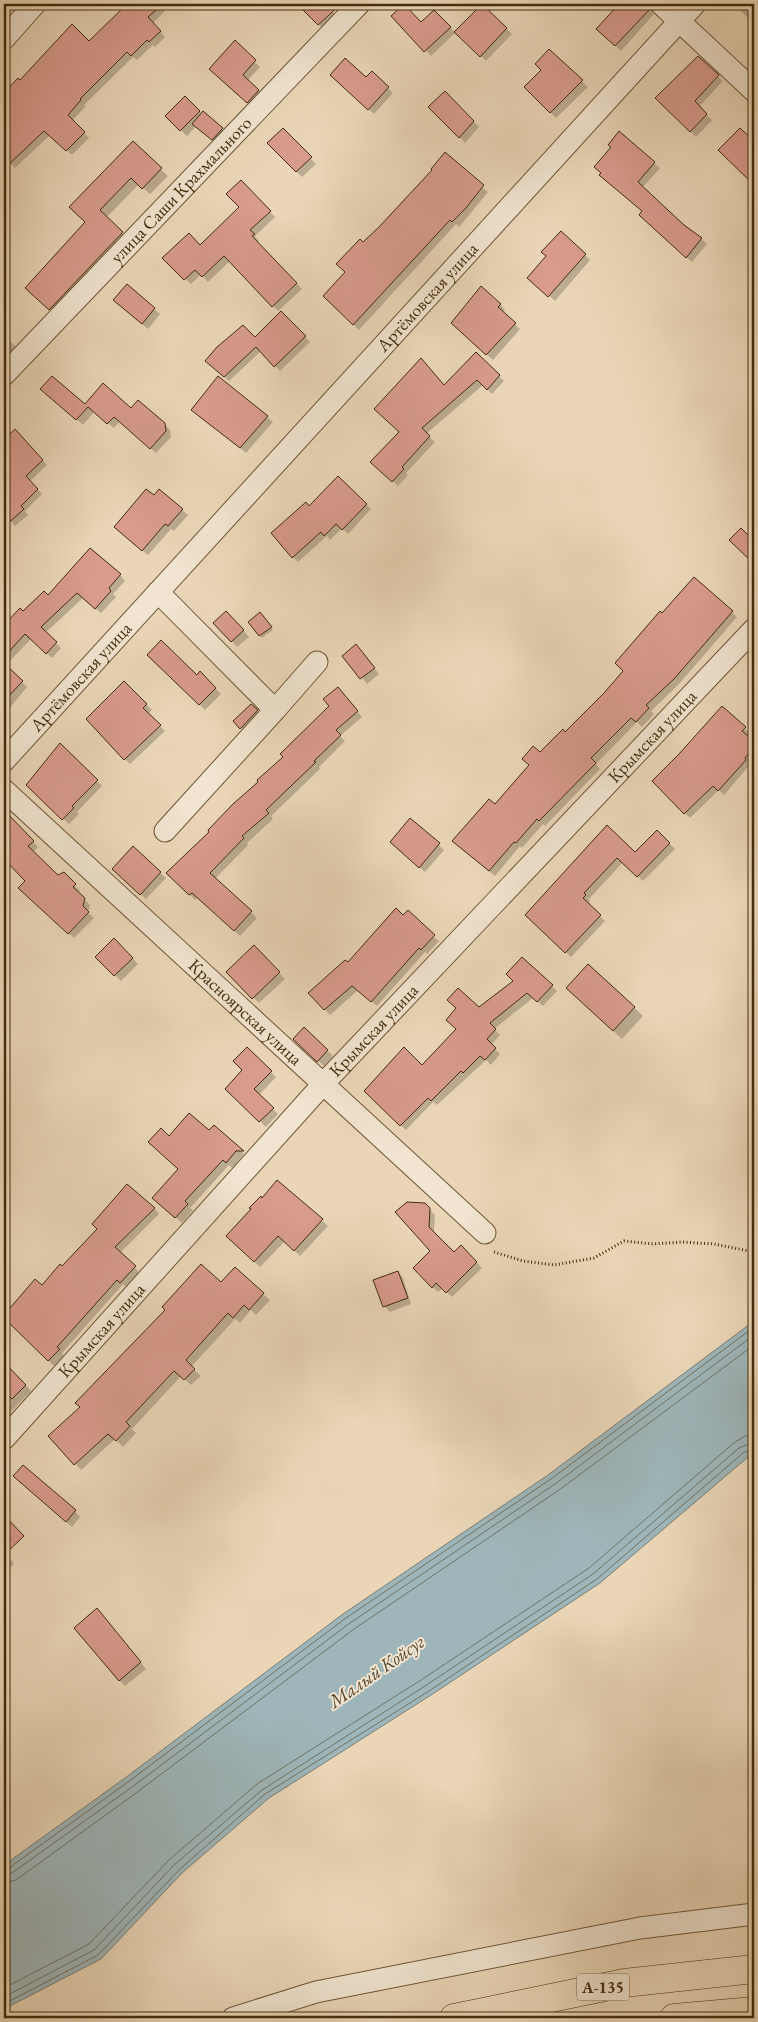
<svg xmlns="http://www.w3.org/2000/svg" width="758" height="2022" font-family="'EB Garamond',serif">
<rect width="100%" height="100%" fill="#ead6b7"/>
<filter id="stains"><feTurbulence type="fractalNoise" baseFrequency=".004" numOctaves="4"/><feColorMatrix values="0 0 0 0 .2 0 0 0 0 .09 0 0 0 0 .02 0 0 0 .5 -.17"/></filter>
<radialGradient id="worn" r=".72"><stop offset=".6" stop-color="#630" stop-opacity="0"/><stop offset="1" stop-color="#630" stop-opacity=".3"/></radialGradient>
<polygon fill="#9eb6ba" stroke="#7a7f74" points="754,1321 754,1452 600,1583 431,1695 269,1798 182,1873 101,1959 4,2009 4,1865 125,1778 343,1614 548,1475"/>
<g fill="#0003">
<polygon points="129,4 158,4 165,11 153,23 165,37 155,47 153,45 137,60 133,57 84,105 86,106 72,121 89,138 72,155 50,135 15,168 11,164 4,171 4,98 20,82 89,43"/>
<polygon points="299,4 325,4 340,19 326,32"/>
<polygon points="604,4 646,4 654,14 621,51 603,34 613,12"/>
<polygon points="741,4 754,4 754,24 737,7"/>
<polygon points="481,5 512,34 486,61 456,32 431,56 393,17 421,24 434,11 455,33"/>
<polygon points="235,42 260,67 247,81 264,96 253,108 216,74"/>
<polygon points="549,51 588,87 556,118 526,87 542,70"/>
<polygon points="698,57 723,81 699,107 712,120 696,137 657,98"/>
<polygon points="372,73 393,93 374,114 337,81 366,79"/>
<polygon points="445,92 479,127 465,143 430,107"/>
<polygon points="185,98 202,114 203,113 228,134 218,144 196,126 187,136 166,116"/>
<polygon points="283,130 316,164 302,177 269,143"/>
<polygon points="133,143 168,176 150,194 139,184 106,218 129,240 57,315 34,294 87,223"/>
<polygon points="612,148 654,163 660,168 642,188 707,244 692,262 646,220"/>
<polygon points="445,154 488,192 459,227 456,224 359,330 324,296 347,273 363,244 434,170"/>
<polygon points="241,181 275,217 255,236 259,241 257,243 302,289 278,311 230,261 208,282 201,274 191,284 164,258 200,246 240,207"/>
<polygon points="561,233 590,260 555,301 535,283"/>
<polygon points="127,285 160,314 148,329 120,305"/>
<polygon points="500,304 505,310 503,313 520,329 493,360 458,328"/>
<polygon points="281,313 310,342 280,371 261,351 229,381 212,365 255,338"/>
<polygon points="4,335 18,349 4,364"/>
<polygon points="476,354 504,381 492,394 483,385 426,434 435,442 406,473 408,475 398,486 372,462"/>
<polygon points="219,378 273,422 246,453 193,410"/>
<polygon points="48,395 85,406 131,409 164,424 170,430 171,437 156,453 120,421 114,428 94,412 83,425"/>
<polygon points="15,431 47,465 30,481 42,494 25,511 28,515 15,526 4,513 4,442"/>
<polygon points="338,478 371,509 348,534 342,528 330,540 327,536 298,562 293,557 309,508"/>
<polygon points="154,497 182,510 188,515 174,531 171,529 148,555 121,532"/>
<polygon points="120,575 125,581 113,594 116,597 101,613 83,598 45,633 61,648 52,658 31,639 5,666 27,687 4,715 4,627 20,610 23,613 49,597"/>
<polygon points="732,612 737,617 679,684 651,711 654,714 642,727 637,722 596,764 600,769 545,826 543,824 522,848 520,846 495,876 459,846 540,754 565,734 625,671 663,615"/>
<polygon points="263,616 273,630 262,638 250,622"/>
<polygon points="232,618 249,637 237,647 215,623"/>
<polygon points="361,652 379,674 367,684 344,656"/>
<polygon points="149,655 197,676 200,673 221,694 205,710"/>
<polygon points="124,683 152,710 148,714 165,731 130,764 87,719"/>
<polygon points="343,694 362,717 340,736 345,741 319,767 320,769 271,816 273,819 247,843 248,845 215,879 257,918 240,936 198,897 195,900 168,873 285,757"/>
<polygon points="251,706 262,717 247,734 235,721"/>
<polygon points="722,707 750,733 747,737 754,743 754,760 724,795 719,790 690,818 653,781 680,755"/>
<polygon points="60,745 102,786 77,812 79,814 69,824 28,785"/>
<polygon points="4,812 38,847 33,852 58,876 63,874 80,891 78,893 90,905 88,913 94,918 74,938 25,893 27,881 4,857"/>
<polygon points="411,820 444,850 425,872 397,848"/>
<polygon points="608,827 635,854 657,831 675,849 643,881 623,862 589,899 590,901 587,904 605,921 571,957 527,914"/>
<polygon points="160,873 166,878 146,899 119,874"/>
<polygon points="403,917 439,941 427,954 425,952 377,1006 358,990 330,1015 310,993 348,964"/>
<polygon points="114,940 138,964 121,981 97,957"/>
<polygon points="254,947 285,979 259,1003 228,972"/>
<polygon points="522,958 557,991 543,1006 533,998 494,1029 500,1035 491,1045 500,1054 491,1065 486,1060 437,1105 433,1102 406,1130 365,1091 422,1066 479,1009 515,981"/>
<polygon points="589,966 643,1016 622,1039 576,996"/>
<polygon points="304,1029 333,1056 324,1066 300,1044"/>
<polygon points="247,1049 276,1077 259,1095 278,1114 266,1127 227,1089 244,1070"/>
<polygon points="209,1132 239,1148 244,1154 232,1168 229,1165 190,1208 193,1210 182,1223 160,1204 179,1169 169,1138"/>
<polygon points="278,1182 328,1226 300,1256 285,1241 260,1267 233,1242"/>
<polygon points="424,1204 435,1215 434,1234 454,1254 461,1247 482,1268 452,1297 443,1288 438,1292 414,1268 432,1251"/>
<polygon points="154,1208 159,1214 120,1253 140,1273 126,1287 123,1284 62,1353 64,1356 54,1366 4,1317 35,1281 42,1287 63,1267"/>
<polygon points="398,1272 403,1278 411,1304 390,1312 384,1306"/>
<polygon points="222,1284 263,1294 270,1300 256,1315 251,1310 240,1323 235,1319 191,1367 201,1376 191,1385 181,1376 132,1429 136,1433 123,1447 115,1439 81,1470 50,1436"/>
<polygon points="4,1363 31,1391 4,1419"/>
<polygon points="20,1482 75,1511 80,1517 72,1527"/>
<polygon points="4,1552 14,1564 4,1573"/>
<polygon points="102,1615 146,1669 125,1686 119,1680"/>
</g>
<g fill="none" stroke-linecap="round" stroke-linejoin="round">
<g stroke="#707262" stroke-width="1">
<polyline points="4,1869 9,1868 128,1782 346,1618 551,1479 754,1327"/>
<polyline points="4,1875 12,1873 132,1787 350,1623 555,1484 754,1335"/>
<polyline points="4,1883 16,1880 136,1793 354,1629 559,1490 754,1345"/>
<polyline points="4,1988 89,1944 169,1860 257,1784 421,1680 589,1568 735,1442 745,1436 754,1434"/>
<polyline points="4,1997 94,1950 174,1865 262,1790 425,1686 593,1574 739,1448 754,1442"/>
<polyline points="4,2004 98,1955 179,1870 265,1794 429,1691 597,1579 743,1453 754,1448"/>
</g>
</g>
<g fill="#d89b8d" stroke="#432d0b">
<polygon points="127,4 163,4 148,17 161,31 149,42 147,40 131,56 127,52 80,99 81,100 68,115 85,132 66,151 44,131 4,169 4,93 18,78 20,80 72,24 89,41"/>
<polygon points="297,4 341,4 318,25"/>
<polygon points="404,4 421,22 434,10 451,27 424,52 391,16"/>
<polygon points="482,4 507,28 480,57 454,32"/>
<polygon points="619,4 649,4 650,9 615,46 596,29"/>
<polygon points="235,40 256,60 243,75 259,90 247,103 209,69"/>
<polygon points="549,49 583,80 550,113 524,87 541,70 535,64"/>
<polygon points="698,56 719,75 695,101 707,114 690,132 655,98"/>
<polygon points="345,58 366,77 372,71 389,87 368,110 330,75"/>
<polygon points="445,91 474,121 459,138 428,107"/>
<polygon points="185,96 200,111 180,131 165,116"/>
<polygon points="203,111 223,128 212,140 192,124"/>
<polygon points="283,128 312,157 296,172 267,143"/>
<polygon points="740,128 754,141 754,185 718,150"/>
<polygon points="619,131 655,162 638,182 684,225 702,238 686,258 639,215 642,211 599,175 601,173 594,167 611,147 608,145"/>
<polygon points="133,141 162,168 142,189 131,178 100,210 123,232 49,310 25,288 85,222 69,207"/>
<polygon points="445,152 484,185 466,208 452,222 450,220 353,325 323,296 345,272 336,264 360,239 363,242 379,227 432,170 431,169"/>
<polygon points="241,180 271,211 250,230 255,234 252,236 297,283 272,307 224,256 202,277 195,270 184,280 162,258 189,233 200,245 239,207 226,194"/>
<polygon points="561,231 586,254 548,297 527,278 546,256 541,252"/>
<polygon points="127,284 155,308 142,324 113,300"/>
<polygon points="481,286 501,304 498,307 516,323 486,355 451,323"/>
<polygon points="281,311 306,336 274,367 256,347 224,377 205,361 217,347 243,325 255,337"/>
<polygon points="476,352 500,375 487,390 477,380 422,428 430,436 402,467 404,469 392,482 370,462 399,432 374,409 421,358 444,385"/>
<polygon points="52,376 85,404 103,383 131,408 138,400 165,423 166,431 150,449 114,417 107,424 88,407 76,420 40,389"/>
<polygon points="218,376 268,416 240,448 191,410"/>
<polygon points="15,429 43,460 26,476 38,489 21,506 24,509 4,527 4,440"/>
<polygon points="338,476 367,504 342,530 336,524 324,536 321,532 292,558 271,533 306,502 309,506"/>
<polygon points="146,489 154,495 159,489 183,509 168,526 165,524 142,551 114,527"/>
<polygon points="741,528 754,541 754,564 729,540"/>
<polygon points="90,548 121,574 109,588 111,591 95,609 77,593 41,627 57,642 46,654 25,634 4,657 4,625 20,608 23,611 44,591 48,595"/>
<polygon points="694,577 733,611 674,679 646,705 649,708 636,722 631,718 591,758 596,763 539,821 537,819 516,843 514,842 489,871 452,841 489,799 495,804 529,765 522,759 533,746 540,752 563,729 565,732 604,693 623,671 615,663 660,611 662,613"/>
<polygon points="226,611 244,630 231,642 213,623"/>
<polygon points="260,612 272,627 259,636 248,622"/>
<polygon points="161,640 197,675 200,671 216,688 199,705 147,655"/>
<polygon points="356,644 375,668 360,679 342,656"/>
<polygon points="4,663 23,681 4,701"/>
<polygon points="124,681 147,704 143,708 161,725 124,760 86,719"/>
<polygon points="338,687 358,711 336,730 341,735 314,761 316,762 266,810 269,813 242,836 244,838 210,873 252,911 234,931 192,893 189,895 166,873 209,832 208,830 233,804 258,782 257,780 283,757 280,754 329,706 323,699"/>
<polygon points="251,704 258,710 240,729 233,721"/>
<polygon points="722,706 746,727 742,731 754,741 754,748 745,758 746,760 718,791 713,786 684,814 652,781 679,754"/>
<polygon points="60,743 98,780 72,806 74,808 62,820 26,785"/>
<polygon points="4,810 34,841 28,846 58,875 64,872 76,884 73,887 85,898 83,906 89,912 68,934 18,888 25,881 4,859"/>
<polygon points="410,818 440,843 419,868 390,842"/>
<polygon points="607,825 635,852 657,830 670,843 637,877 617,858 584,893 586,895 583,898 601,915 565,953 525,915"/>
<polygon points="133,846 161,872 140,895 112,869"/>
<polygon points="396,908 403,915 408,910 435,935 421,950 419,948 371,1002 352,986 324,1010 308,993 345,960 348,962"/>
<polygon points="114,938 133,958 114,976 95,957"/>
<polygon points="254,945 280,972 252,999 226,972"/>
<polygon points="522,957 553,985 537,1002 527,993 490,1023 496,1029 487,1039 496,1048 485,1060 480,1056 463,1073 461,1071 431,1101 428,1098 400,1126 364,1091 404,1047 422,1065 456,1029 446,1020 456,1008 447,1000 458,988 479,1007 513,981 506,974"/>
<polygon points="588,964 635,1007 613,1031 566,988"/>
<polygon points="304,1027 328,1050 317,1062 293,1039"/>
<polygon points="247,1047 272,1071 254,1089 274,1108 259,1122 225,1089 242,1070 233,1061"/>
<polygon points="189,1113 209,1130 214,1125 244,1151 236,1151 226,1163 223,1160 185,1201 188,1204 175,1218 152,1198 178,1169 148,1142 161,1128 169,1136"/>
<polygon points="277,1180 323,1219 294,1251 278,1236 254,1262 226,1236 251,1209 249,1208 261,1196 262,1198"/>
<polygon points="127,1184 155,1208 115,1247 136,1266 120,1283 117,1280 57,1347 60,1349 48,1361 4,1318 4,1315 35,1279 42,1285 60,1264 62,1266 97,1229 92,1224"/>
<polygon points="407,1202 425,1203 430,1208 429,1227 454,1252 461,1245 477,1262 446,1293 436,1283 432,1288 413,1268 430,1251 395,1212"/>
<polygon points="201,1264 221,1282 235,1267 264,1293 249,1310 244,1305 233,1318 228,1313 186,1360 195,1369 184,1380 174,1371 126,1422 130,1426 116,1441 108,1434 74,1465 48,1436 80,1407 75,1403 165,1310 162,1307"/>
<polygon points="398,1271 408,1298 383,1307 373,1280"/>
<polygon points="4,1362 26,1385 12,1399 4,1391"/>
<polygon points="23,1465 76,1510 66,1522 13,1476"/>
<polygon points="4,1515 24,1536 4,1555"/>
<polygon points="97,1608 141,1662 119,1681 74,1628"/>
</g>
<g fill="none" stroke-linecap="round" stroke-linejoin="round">
<g stroke="#6d5736" stroke-width="23">
<g id="street">
<polyline points="661,4 754,91"/>
<polyline points="4,39 35,4"/>
<path id="s1" d="M4 375 359 4"/>
<polyline points="158,592 275,710 317,662"/>
<path id="s2" d="M4 761 695 4"/>
<path id="s3" d="M4 790 485 1233"/>
<polyline points="165,831 275,710"/>
<path id="s4" d="M4 1439 324 1083 754 629"/>
<polyline points="233,2018 316,1992 640,1928 754,1914"/>
</g>
</g>
<g stroke="#432d0b" stroke-width="29">
<g id="highway">
<polyline points="454,2018 624,1983 754,1969"/>
<polyline points="674,2018 754,2011"/>
</g>
</g>
<polyline stroke="#432d0b" stroke-width="3" stroke-dasharray="1 2.5" stroke-linecap="butt" points="494,1252 523,1261 554,1265 594,1258 624,1241 653,1244 682,1242 714,1244 754,1252"/>
<use href="#street" stroke="#f1e4d0" stroke-width="21"/>
<use href="#highway" stroke="#ead6b7" stroke-width="28"/>
</g>
<g text-anchor="middle" stroke-width="4" stroke-linejoin="round" paint-order="stroke">
<rect fill="#f1e4d0" stroke="#776446" stroke-width="1" x="577" y="1973.5" width="52" height="27" rx="4"/>
<g font-size="16" font-weight="bold" fill="#432d0b">
<text x="603" y="1993">А-135</text>
</g>
<g font-size="18" fill="#432d0b" stroke="#f1e4d0">
<text dy="6" stroke="none"><textPath href="#s1" startOffset="256">улица Саши Крахмального</textPath></text>
<text dy="6" stroke="none"><textPath href="#s2" startOffset="628">Артёмовская улица</textPath></text>
<text dy="6" stroke="none"><textPath href="#s2" startOffset="114">Артёмовская улица</textPath></text>
<text dy="6" stroke="none"><textPath href="#s4" startOffset="956">Крымская улица</textPath></text>
<text dy="6" stroke="none"><textPath href="#s3" startOffset="328">Красноярская улица</textPath></text>
<text dy="6" stroke="none"><textPath href="#s4" startOffset="551">Крымская улица</textPath></text>
<text dy="6" stroke="none"><textPath href="#s4" startOffset="146">Крымская улица</textPath></text>
</g>
<g font-size="19" font-style="italic" fill="#55482e" stroke="#f1e4d0">
<text transform="translate(376 1671) rotate(-35)" y="7">Малый Койсуг</text>
</g>
</g>
<rect width="758" height="2022" fill="none" stroke="#ead6b7" stroke-width="20"/>
<rect x="5" y="5" width="748" height="2012" fill="none" stroke="#432d0b" stroke-width="2.5"/>
<rect x="10" y="10" width="738" height="2002" fill="none" stroke="#432d0b"/>
<rect width="100%" height="100%" filter="url(#stains)"/>
<rect width="100%" height="100%" fill="url(#worn)"/>
</svg>
